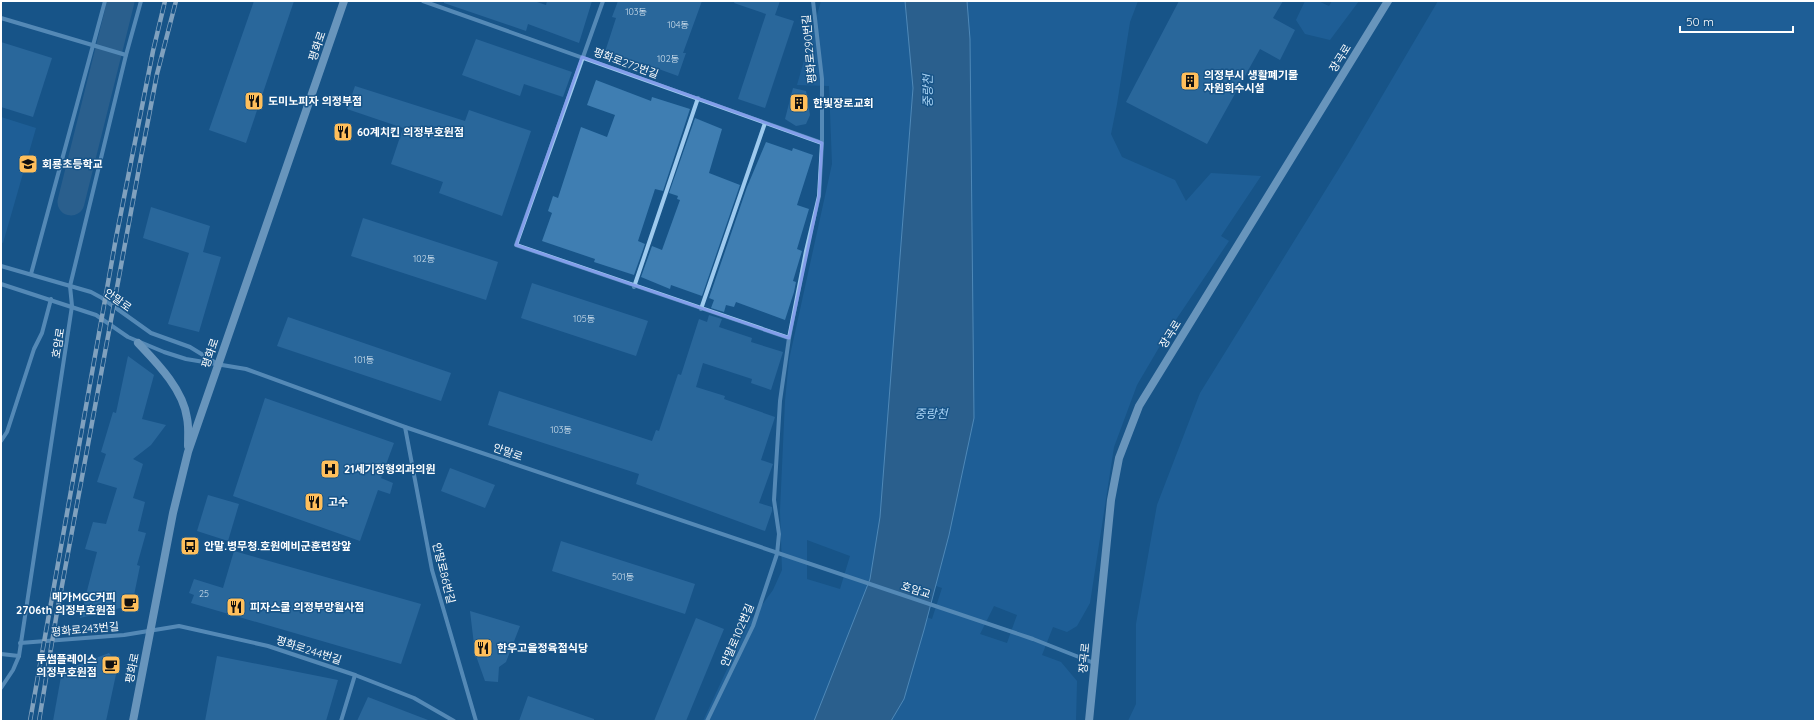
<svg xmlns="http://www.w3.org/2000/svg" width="1816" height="722" font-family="Quicksand,'Noto Sans KR',sans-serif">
<rect width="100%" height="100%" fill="#175488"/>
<g fill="#266ca6" fill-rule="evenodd">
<path d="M821 1H1138L1130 22 1117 104 1111 134 1122 157 1175 180 1186 201 1211 173 1261 176 1221 236 1229 241 1171 327 1137 385 1114 447 1090 603 1077 626 1067 632 1053 627 1042 655 1061 662 1077 681 1076 721H703L748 624 773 590 782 570 780 511 785 401 789 360 832 164 829 86 797 85ZM807 540 850 556 840 589 807 579ZM887 569 942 588 932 619 880 602ZM994 606 1017 615 1007 643 980 634Z"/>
<polygon points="1305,1 1318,1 1329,6 1332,1 1359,1 1330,40 1305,34 1296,20"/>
<polygon points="1438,1 1815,1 1815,721 1128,721 1136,704 1136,624 1157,505 1200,393 1348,154"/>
<polygon points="1,117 36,128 3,243 1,242"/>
</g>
<polygon fill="#416d93" stroke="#90c7f1" points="905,1 967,1 970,39 974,418 949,535 924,630 904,699 891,721 814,721 870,579 880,517 913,88"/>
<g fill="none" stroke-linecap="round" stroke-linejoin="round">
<polyline stroke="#416d93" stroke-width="27" points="71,202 121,1"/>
</g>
<g fill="#3f7eb2">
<polygon points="254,1 294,1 246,143 209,130"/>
<polygon points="444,1 534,1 546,5 547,1 592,1 579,43 528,24 526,31 444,3"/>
<polygon points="618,1 702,1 683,53 686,53 678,76 645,64 644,65 605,52 616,18 612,17"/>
<polygon points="735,1 780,1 775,15 794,21 765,108 738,99 766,14 734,3"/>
<polygon points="1179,1 1283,1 1273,18 1295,30 1280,60 1260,49 1207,144 1126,102"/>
<polygon points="476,39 572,72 563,97 524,84 520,96 462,75"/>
<polygon points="1,42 52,58 33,117 1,107"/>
<polygon points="596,80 651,101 652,97 690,109 663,191 655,189 638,241 645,244 634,275 594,262 595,259 542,241 552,213 548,211 553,196 558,198 581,127 607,137 615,115 587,105"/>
<polygon points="355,86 465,121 469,110 531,131 502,216 439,193 443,182 391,164 403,128 347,109"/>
<polygon points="793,88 806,91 810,115 806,124 796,126 785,119"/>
<polygon points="695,118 722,129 709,173 740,185 702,296 671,285 670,289 641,277 652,246 662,250 680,200 677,199 678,196 669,193"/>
<polygon points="766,142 792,151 793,148 813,155 797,205 809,209 797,249 802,251 793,281 796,282 794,292 785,320 736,302 734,307 726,305 724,312 711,308 714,300 709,298 747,187"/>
<polygon points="151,207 210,226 203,252 221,257 199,332 168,324 189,253 143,238"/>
<polygon points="363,218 498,262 486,300 351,256"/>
<polygon points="532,283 648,321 636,356 521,318"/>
<polygon points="709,315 722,319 719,327 752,338 751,342 783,352 771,390 751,383 752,379 703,363 696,387 725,396 724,399 775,417 761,460 773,464 759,503 772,507 772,511 765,531 636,484 639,474 488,425 499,391 652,441 656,430 659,431 678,374 681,375 699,319 707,322"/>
<polygon points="288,317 451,373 441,401 277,346"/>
<polygon points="128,356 154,375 142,419 166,425 151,445 133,459 143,464 133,498 145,502 138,531 146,533 137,565 140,566 132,605 80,618 97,552 85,549 93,522 106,524 117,488 97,482 106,454 101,452 113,412 116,413"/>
<polygon points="265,398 394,443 381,478 393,483 390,494 378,490 360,541 233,496"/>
<polygon points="450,468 495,485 485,508 441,491"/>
<polygon points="208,495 239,504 228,541 197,531"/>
<polygon points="561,541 695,584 685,614 552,571"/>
<polygon points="234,551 421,604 401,664 191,603 194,595 189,593 194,579 223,588"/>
<polygon points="470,611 520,626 506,662 499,667 498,682 485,681 475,653"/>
<polygon points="696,618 724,629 686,721 654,721"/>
<polygon points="109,653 118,665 106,721 53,721 62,671"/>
<polygon points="217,656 338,680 326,721 205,721"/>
<polygon points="528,696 594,719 594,721 519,721"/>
<polygon points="368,697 428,720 428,721 357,721"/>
</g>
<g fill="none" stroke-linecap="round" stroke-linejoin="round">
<g stroke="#9ecaee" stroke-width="4">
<polyline points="423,1 822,143"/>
<polyline points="603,1 516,245 789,338"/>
<polyline points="1,18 126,55"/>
<polyline points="1,266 91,292 102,298 151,333 190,347 216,363"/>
<polyline points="31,274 105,1"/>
<polyline points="1,284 96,315 128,337 164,352 186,359 246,369 405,427 1033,639 1094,663"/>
<polyline points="634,287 698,98"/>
<polyline points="701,309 765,123"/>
<polyline points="405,427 432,570 476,721"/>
<polyline points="1,441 7,432 34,349 42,333 51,299"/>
<polyline points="20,643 124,635 179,626 268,646 355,675 414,698 454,721"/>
<polyline points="1,654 19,656"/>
<polyline points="1,688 13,670 19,656 72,306 70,286 126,55 141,1"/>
<polyline points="341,721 355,675"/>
<polyline points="707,721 753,626 777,554 779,534 774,500 780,401 789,338 806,251 819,196 822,143 822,79 813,1"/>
</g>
<g stroke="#cbe4fa" stroke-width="8">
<path d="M138 343C157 363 183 389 187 418 189 427 188 437 188 446"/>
<polyline points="133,721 173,513 188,452 344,1"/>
<polyline points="1089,721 1111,500 1119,458 1139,406 1388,1"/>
</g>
<g stroke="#fff" stroke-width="4.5">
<g id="rail">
<polyline points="30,721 116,238 153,51 165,1"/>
<polyline points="39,721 56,618 142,152 157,74 176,1"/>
</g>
</g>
<use href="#rail" stroke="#175488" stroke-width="3" stroke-dasharray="9" stroke-linecap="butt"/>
</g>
<path d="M0 0H1816V722H0ZM582 57 822 143 819 196 789 338 516 245Z" fill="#175488" fill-opacity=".55" fill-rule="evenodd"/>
<path fill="none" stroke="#839eea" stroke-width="3" stroke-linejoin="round" d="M582 57 822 143 819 196 789 338 516 245Z"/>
<defs>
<g id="building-square" transform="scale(1)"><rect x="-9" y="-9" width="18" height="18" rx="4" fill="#ffbf5b" stroke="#175488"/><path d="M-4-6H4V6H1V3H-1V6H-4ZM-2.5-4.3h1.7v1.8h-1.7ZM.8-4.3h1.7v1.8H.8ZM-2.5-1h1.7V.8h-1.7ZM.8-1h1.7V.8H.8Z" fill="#111"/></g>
<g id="restaurant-square" transform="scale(1)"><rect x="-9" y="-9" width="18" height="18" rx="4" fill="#ffbf5b" stroke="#175488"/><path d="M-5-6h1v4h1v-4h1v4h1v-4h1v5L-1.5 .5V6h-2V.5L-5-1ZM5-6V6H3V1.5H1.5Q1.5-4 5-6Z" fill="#111"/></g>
<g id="school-square" transform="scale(1)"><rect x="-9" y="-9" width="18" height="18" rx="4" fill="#ffbf5b" stroke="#175488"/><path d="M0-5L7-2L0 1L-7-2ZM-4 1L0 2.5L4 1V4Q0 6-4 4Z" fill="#111"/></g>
<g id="hospital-square" transform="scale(1)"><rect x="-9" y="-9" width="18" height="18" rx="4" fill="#ffbf5b" stroke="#175488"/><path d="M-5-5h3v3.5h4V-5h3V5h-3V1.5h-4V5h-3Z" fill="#111"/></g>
<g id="bus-square" transform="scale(1)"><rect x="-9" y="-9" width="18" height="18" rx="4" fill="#ffbf5b" stroke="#175488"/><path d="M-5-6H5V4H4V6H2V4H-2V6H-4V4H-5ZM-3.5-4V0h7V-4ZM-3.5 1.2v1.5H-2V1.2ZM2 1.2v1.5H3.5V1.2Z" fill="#111"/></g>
<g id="cafe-square" transform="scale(1)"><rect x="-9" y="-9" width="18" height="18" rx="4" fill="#ffbf5b" stroke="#175488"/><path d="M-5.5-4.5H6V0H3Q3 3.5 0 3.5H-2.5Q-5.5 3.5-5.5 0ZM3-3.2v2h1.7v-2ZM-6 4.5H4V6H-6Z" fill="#111"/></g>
</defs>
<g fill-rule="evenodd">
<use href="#building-square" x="1190" y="81"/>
<use href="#restaurant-square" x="254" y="101"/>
<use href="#building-square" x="799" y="103"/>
<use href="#restaurant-square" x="343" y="132"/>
<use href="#school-square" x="28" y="164"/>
<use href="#hospital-square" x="330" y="469"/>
<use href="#restaurant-square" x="314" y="502"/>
<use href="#bus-square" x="190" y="546"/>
<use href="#cafe-square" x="130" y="603"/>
<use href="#restaurant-square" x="236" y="607"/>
<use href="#restaurant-square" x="483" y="648"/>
<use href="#cafe-square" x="111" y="665"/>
</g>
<g text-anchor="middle" stroke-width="3" stroke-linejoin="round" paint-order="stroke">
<g font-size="9" fill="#cfdfec">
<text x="636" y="15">103동</text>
<text x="678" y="28">104동</text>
<text x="668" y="62">102동</text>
<text x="424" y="262">102동</text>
<text x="584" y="322">105동</text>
<text x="364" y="363">101동</text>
<text x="561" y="433">103동</text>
<text x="623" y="580">501동</text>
<text x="204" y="597">25</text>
</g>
<g font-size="11" fill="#fff" stroke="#175488">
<text transform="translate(317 46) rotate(-71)" y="4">평화로</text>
<text transform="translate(809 49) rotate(-95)" y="4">평화로290번길</text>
<text transform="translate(1340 58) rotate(-58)" y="4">장곡로</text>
<text transform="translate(626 63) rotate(20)" y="4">평화로272번길</text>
<text transform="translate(118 300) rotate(35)" y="4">안말로</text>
<text transform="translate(1170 334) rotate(-58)" y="4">장곡로</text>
<text transform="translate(58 343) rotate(-81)" y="4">호암로</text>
<text transform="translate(210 353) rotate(-71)" y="4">평화로</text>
<text transform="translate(508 452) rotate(19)" y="4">안말로</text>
<text transform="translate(444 573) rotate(76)" y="4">안말로86번길</text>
<text transform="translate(916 590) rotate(18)" y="4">호암교</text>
<text transform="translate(85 629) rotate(-5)" y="4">평화로243번길</text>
<text transform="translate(737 635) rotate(-67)" y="4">안말로102번길</text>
<text transform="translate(309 650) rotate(18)" y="4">평화로244번길</text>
<text transform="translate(1084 658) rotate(-85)" y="4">장곡로</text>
<text transform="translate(132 668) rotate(-79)" y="4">평화로</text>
</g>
<g font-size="11" font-weight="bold" fill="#fff" stroke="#175488" text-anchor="start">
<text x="1204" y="79">의정부시 생활폐기물<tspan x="1204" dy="13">자원회수시설</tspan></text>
<text x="268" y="105">도미노피자 의정부점</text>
<text x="813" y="107">한빛장로교회</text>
<text x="357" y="136">60계치킨 의정부호원점</text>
<text x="42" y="168">회룡초등학교</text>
<text x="344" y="473">21세기정형외과의원</text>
<text x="328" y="506">고수</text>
<text x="204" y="550">안말.병무청.호원예비군훈련장앞</text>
<text x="116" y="601" text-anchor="end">메가MGC커피<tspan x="116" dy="13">2706th 의정부호원점</tspan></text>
<text x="250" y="611">피자스쿨 의정부망월사점</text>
<text x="497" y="652">한우고을정육점식당</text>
<text x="97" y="663" text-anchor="end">투썸플레이스<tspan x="97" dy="13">의정부호원점</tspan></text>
</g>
<g font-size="12" font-style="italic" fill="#aad4f5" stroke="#175488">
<text transform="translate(928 91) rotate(-90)" y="4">중랑천</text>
<text x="931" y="418">중랑천</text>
</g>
</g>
<rect width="1816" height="722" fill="none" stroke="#ffffff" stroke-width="4"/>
<path d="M1680 26v6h113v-6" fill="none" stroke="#ffffff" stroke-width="2"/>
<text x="1686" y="26" font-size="12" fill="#ffffff" stroke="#175488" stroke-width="3" paint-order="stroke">50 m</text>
</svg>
